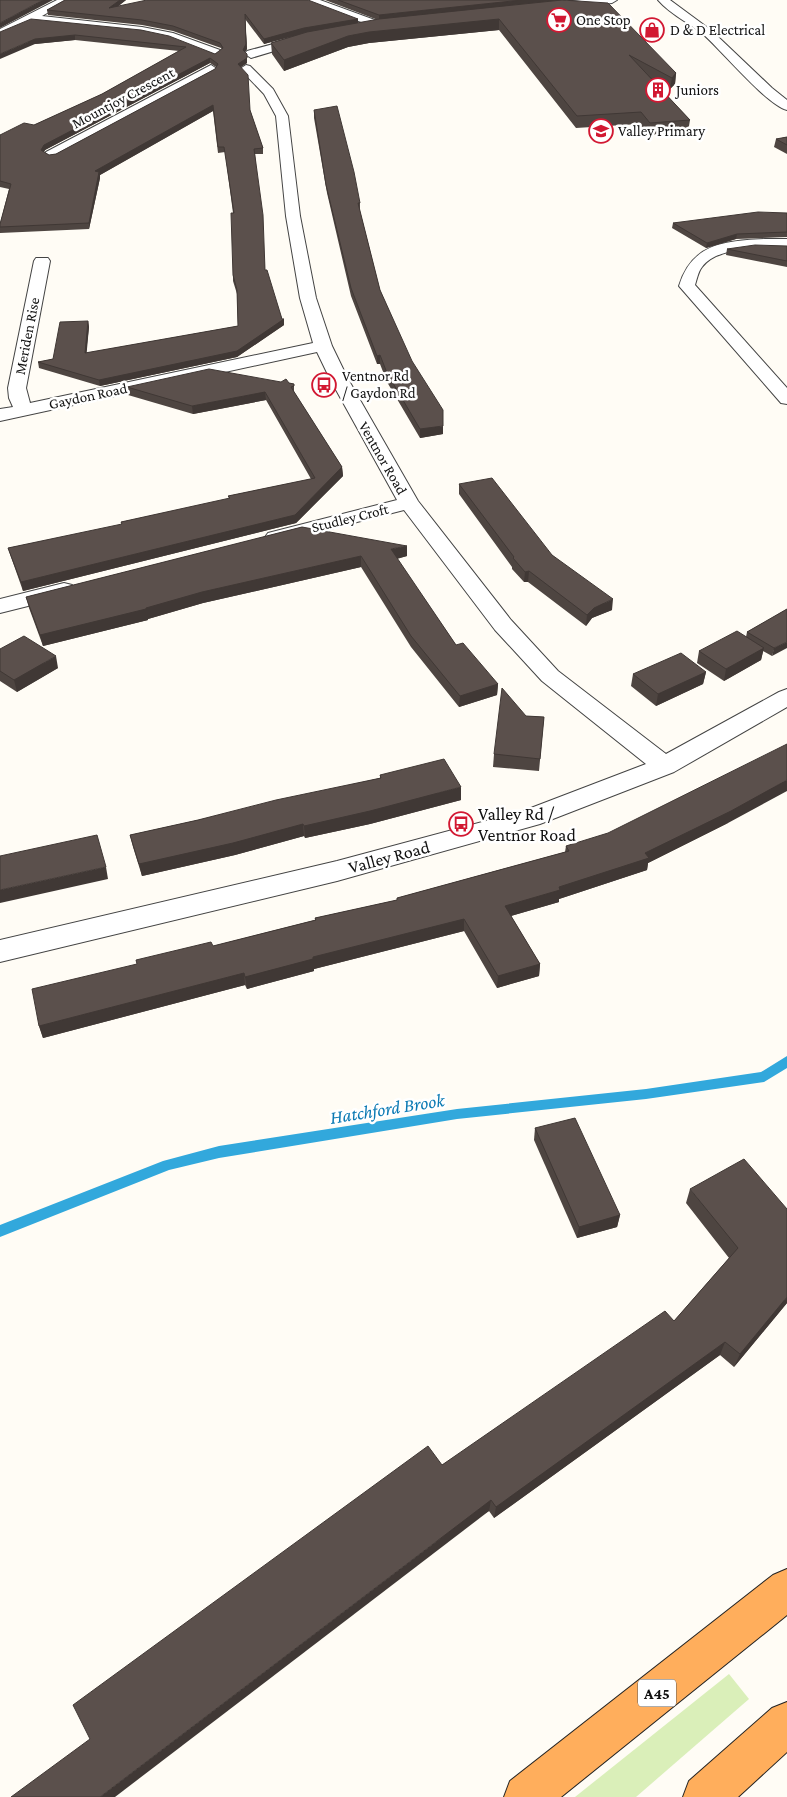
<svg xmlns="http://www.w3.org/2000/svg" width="787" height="1797" font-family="'Crimson Pro',serif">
<rect width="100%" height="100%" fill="#fffcf5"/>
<polygon fill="#daefb9" points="729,1674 749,1699 636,1797 575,1797"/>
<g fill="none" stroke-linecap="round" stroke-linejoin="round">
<polygon fill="#32a8dc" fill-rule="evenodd" points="787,1056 787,1068 764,1082 646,1099 457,1119 219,1158 169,1170 0,1237 0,1225 163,1161 219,1146 457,1109 646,1089 761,1072"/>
<g stroke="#444" stroke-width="2">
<g id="minor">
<polygon points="57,0 70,0 42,16 142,27 173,33 220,50 222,53 216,57 170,39 142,33 31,22 0,36 0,29"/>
<polygon points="305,0 320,0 383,23 385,25 383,27 375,27 306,2"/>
<polygon points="581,0 617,0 612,3 555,9 550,6 555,3"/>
<polygon points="307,35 313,38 311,40 251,58 245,54 247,51"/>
<polygon points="211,65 217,69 215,72 56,158 51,159 44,155 46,152"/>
<polygon points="246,65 250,66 273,89 288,116 300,216 316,298 332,346 348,379 418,501 511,620 558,671 666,754 779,692 787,689 787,707 674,772 540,824 337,881 0,962 0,940 337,861 523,811 646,764 542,681 495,630 404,510 275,543 268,541 265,537 268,533 397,500 330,379 317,352 0,421 0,409 13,407 9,398 8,388 34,261 36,258 48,258 50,261 26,388 30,403 313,343 300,298 286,216 276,116 264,94 240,69"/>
<path d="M765 239H787V249C763 248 717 246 702 267 698 272 697 279 695 285L787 388V404L781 403 679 286C692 243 725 241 765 239Z"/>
<polygon points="64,583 72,585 75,590 72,595 0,613 0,599"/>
</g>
</g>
<g stroke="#444" stroke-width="2">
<path id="tertiary" d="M658 0H670L712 31 772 88 787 100V110C767 105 722 51 704 35 689 23 670 14 658 0Z"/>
</g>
<g stroke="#222" stroke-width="2">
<g id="trunk">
<polygon points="787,1569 787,1615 561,1797 504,1797 510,1781 773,1575"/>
<polygon points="787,1702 787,1752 738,1797 683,1797 689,1781 772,1708"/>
</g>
</g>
<use href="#minor" fill="#fff" fill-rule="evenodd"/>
<use href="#tertiary" fill="#fff" fill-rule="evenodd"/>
<use href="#trunk" fill="#ffae5c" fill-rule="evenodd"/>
</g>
<g fill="#4e4541" fill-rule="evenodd">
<path d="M65 0H126L118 6 358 19V23L378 20 325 0H565L676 73 675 84 670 89 651 79 690 120 688 132 648 135 639 124 576 128 499 30 369 43 348 47 284 71 272 54 271 43 293 36 264 44 245 19 247 49 245 52 247 54V63L241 67 250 110 263 148V154H255L265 270 282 319H284V325L237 357 100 386 39 368 38 362 53 359 88 321 89 327 86 353 238 326 237 294 233 281V213L225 152 218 153 213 111 100 175V178L89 229 0 233V224L9 189 0 187V135L34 125 102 94 179 51 75 40 35 44 0 32 141 30 215 54 222 50 221 48 173 31 142 25 48 15 47 10ZM210 63 216 67 215 69 56 154 49 155 44 152 45 150Z"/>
<polygon points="314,110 360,203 360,211 380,290 443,434 420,438 387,382 380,364 377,364 351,296 327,193 314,118"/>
<polygon points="787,137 787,154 774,147 776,139"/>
<polygon points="787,213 787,237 736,239 706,248 672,228 673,223"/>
<polygon points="787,246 787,267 726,255 727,249"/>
<polygon points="289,383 294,384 294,392 342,467 343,476 296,523 23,591 11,557 8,548 122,525 121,522 229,499 228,496 311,479 266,400 193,414 128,395 127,387"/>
<polygon points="459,484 552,555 612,610 592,618 586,626 528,582 524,582 512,569 512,567 459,494"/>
<polygon points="302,527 407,556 397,559 456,645 498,684 497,695 459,707 411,647 361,567 203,603 148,619 148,620 43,646 29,608 26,597"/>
<polygon points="787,609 772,656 763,651 761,660 724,681 697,663 699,651 746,637 747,632"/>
<polygon points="0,649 58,668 17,692 0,681"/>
<polygon points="706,672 703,684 656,706 631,686 633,674"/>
<polygon points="526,716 544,717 539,771 493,767 494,754"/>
<polygon points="380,775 461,800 370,824 305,838 304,836 235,855 142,876 133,847 130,835 198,820 380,778"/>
<polygon points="728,823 648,863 647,870 559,899 559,902 511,916 540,964 539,976 497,988 464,931 314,969 314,971 247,989 245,985 43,1038 39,1026 213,946 315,920 315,918 397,900 397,898 565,852 566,846"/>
<polygon points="535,1128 620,1215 617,1227 577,1238 534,1140"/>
<polygon points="690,1189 787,1303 734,1367 720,1355 494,1518 489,1511 90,1739 442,1465 674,1321 729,1258 686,1203"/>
</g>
<g fill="#403835">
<polygon points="43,0 53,0 0,28 0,23"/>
<polygon points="120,0 126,0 110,13 109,8"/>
<polygon points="522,0 565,0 379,20 379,15"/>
<polygon points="245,14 247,49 243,55 243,50"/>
<polygon points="358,19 358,23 305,33 264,44 264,39 304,28"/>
<polygon points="499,19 499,30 369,43 348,47 284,71 284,60 348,36 369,32"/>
<polygon points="75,35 75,40 35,44 0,59 0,54 35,39"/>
<polygon points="210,58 210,63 45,150 42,155 41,150 44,145"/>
<polygon points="247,58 247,63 238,69 238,64"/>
<polygon points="676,73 675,84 670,89 672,78"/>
<polygon points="213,105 213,111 100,175 100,178 89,229 89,223 95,171"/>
<polygon points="737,234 736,239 706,248 707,243"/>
<polygon points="284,319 284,325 237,357 100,386 99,380"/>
<polygon points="88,321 89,327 86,360 85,353"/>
<polygon points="380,355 380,364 377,364 377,356"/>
<polygon points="265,392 266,400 193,414 192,406"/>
<polygon points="443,426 443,434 420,438 420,429"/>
<polygon points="342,467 343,476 296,523 23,591 21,582 295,515"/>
<polygon points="407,546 407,556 391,560 391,549"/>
<polygon points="361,556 361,567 203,603 148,619 148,620 43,646 40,635 202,592"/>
<polygon points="529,571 528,582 524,582 525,572"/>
<polygon points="613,599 612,610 592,618 586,626 587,615 594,608"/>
<polygon points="787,642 787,648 772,656 774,648"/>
<polygon points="764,648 761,660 724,681 726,669"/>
<polygon points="56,656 58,668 17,692 14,680"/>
<polygon points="706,672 703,684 656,706 658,694"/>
<polygon points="498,684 497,695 459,707 460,696"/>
<polygon points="787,780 787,791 728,823 648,863 647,870 559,899 559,902 504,918 505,906 559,887 645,853"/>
<polygon points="461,787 461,800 370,824 305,838 304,826"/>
<polygon points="303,824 304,836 235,855 142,876 139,864"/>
<polygon points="106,867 108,879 0,903 0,890"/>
<polygon points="464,919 464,931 314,969 314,971 247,989 245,977 313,957"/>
<polygon points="540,964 539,976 497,988 498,976"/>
<polygon points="244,973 245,985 43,1038 39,1026"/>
<polygon points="620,1215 617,1227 577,1238 579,1227"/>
<polygon points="787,1297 787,1303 734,1367 740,1354"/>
<polygon points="725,1342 720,1355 494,1518 496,1507"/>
<polygon points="491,1500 489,1511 115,1797 100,1797"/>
</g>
<g fill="#5b504c" stroke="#403835" fill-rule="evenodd">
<polygon points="0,0 43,0 0,23"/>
<path d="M65 0H120L109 8 147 0H308L358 19 304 28 264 39 245 14 246 44 243 50 247 54V58L238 64 248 75 250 110 263 148 254 149 263 215 265 270H267L282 319H284L237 351 99 380 38 362 53 359 60 322 88 321 85 353 238 326 237 290 233 275 231 213H234L224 147H218L213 105 95 171 99 172 89 223 0 227V224L11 184 0 181V135L24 123 34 125 102 94 186 47 75 35 35 39 0 54V32L31 19 141 30 169 36 215 54 223 48 220 43 173 26 142 20 47 10ZM210 58 218 64 215 69 56 154 49 155 41 150 44 145Z"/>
<polygon points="338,0 522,0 379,15"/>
<polygon points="562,0 608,3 676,73 672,78 629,55 690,120 650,123 641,112 577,116 499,19 369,32 348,36 284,60 271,43 307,32 379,19"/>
<polygon points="337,106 354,172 360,203 358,203 380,290 412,361 443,410 443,426 420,429 387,373 380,355 377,356 351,288 326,185 314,110"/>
<polygon points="787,137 787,145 776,139"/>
<polygon points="758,212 787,213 787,232 737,234 707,243 673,223"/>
<polygon points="755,245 787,246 787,261 727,249"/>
<polygon points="209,369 281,382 286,379 289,383 294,384 294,386 291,387 342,467 295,515 21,582 8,548 122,524 121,522 230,498 228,496 315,478 265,392 192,406 127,387"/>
<polygon points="492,478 552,555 613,599 594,608 587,615 529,571 525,572 513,558 514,557 459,484"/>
<polygon points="302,527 407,546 391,549 456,645 463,643 498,684 460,696 411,636 361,556 202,592 146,608 146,609 40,635 26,597"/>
<polygon points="787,609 787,642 774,648 747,632"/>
<polygon points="737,631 764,648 726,669 699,651"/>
<polygon points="24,636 56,656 14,680 0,671 0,649"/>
<polygon points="681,653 706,672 658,694 633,674"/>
<polygon points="502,688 526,716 544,717 540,759 494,754"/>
<polygon points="787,744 787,780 731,811 645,853 649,858 559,887 560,890 505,906 540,964 498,976 464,919 313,957 313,959 245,977 244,973 39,1026 32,989 137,964 136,960 211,942 213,946 316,920 315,918 397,900 397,898 569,851 566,846 608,833"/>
<polygon points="444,759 461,787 370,811 304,826 303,824 233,843 139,864 130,835 198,820 276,800 381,778 380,775"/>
<polygon points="97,835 106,867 0,890 0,856"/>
<polygon points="575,1118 620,1215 579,1227 535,1128"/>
<polygon points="744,1159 787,1209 787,1297 740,1354 725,1342 496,1507 491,1500 100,1797 11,1797 90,1739 73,1705 428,1446 442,1465 665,1311 674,1321 738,1248 690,1189"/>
</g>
<defs>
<g id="supermarket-ring" transform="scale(1.25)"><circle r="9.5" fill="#fff" stroke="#d21832" stroke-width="1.5"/><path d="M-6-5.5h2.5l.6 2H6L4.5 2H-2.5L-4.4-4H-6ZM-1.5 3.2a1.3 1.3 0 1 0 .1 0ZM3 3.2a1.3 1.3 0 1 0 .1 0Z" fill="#d21832"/></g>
<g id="shop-ring" transform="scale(1.25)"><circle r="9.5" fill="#fff" stroke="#d21832" stroke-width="1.5"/><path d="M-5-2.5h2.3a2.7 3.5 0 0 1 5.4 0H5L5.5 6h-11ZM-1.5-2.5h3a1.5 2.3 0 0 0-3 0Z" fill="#d21832"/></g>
<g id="building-ring" transform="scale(1.25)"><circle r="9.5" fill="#fff" stroke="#d21832" stroke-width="1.5"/><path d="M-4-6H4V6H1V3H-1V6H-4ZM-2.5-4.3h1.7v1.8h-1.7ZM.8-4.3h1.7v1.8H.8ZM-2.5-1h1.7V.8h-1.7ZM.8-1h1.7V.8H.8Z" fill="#d21832"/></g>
<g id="school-ring" transform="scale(1.25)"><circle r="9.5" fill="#fff" stroke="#d21832" stroke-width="1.5"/><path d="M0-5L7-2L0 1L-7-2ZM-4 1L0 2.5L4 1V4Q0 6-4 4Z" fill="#d21832"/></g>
<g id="bus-ring" transform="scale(1.25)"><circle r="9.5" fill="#fff" stroke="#d21832" stroke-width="1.5"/><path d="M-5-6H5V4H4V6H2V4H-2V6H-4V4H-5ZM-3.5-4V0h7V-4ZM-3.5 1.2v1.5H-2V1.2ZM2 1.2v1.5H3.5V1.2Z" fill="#d21832"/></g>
</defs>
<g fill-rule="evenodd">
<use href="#supermarket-ring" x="559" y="20"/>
<use href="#shop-ring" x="652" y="30"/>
<use href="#building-ring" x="658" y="90"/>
<use href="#school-ring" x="601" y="131"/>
<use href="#bus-ring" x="324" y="385"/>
<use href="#bus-ring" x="461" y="824"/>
</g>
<g text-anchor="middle" stroke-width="5" stroke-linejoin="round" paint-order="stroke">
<g font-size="15" fill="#111" stroke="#fff" text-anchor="start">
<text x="576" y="25">One Stop</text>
<text x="670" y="35">D &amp; D Electrical</text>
<text x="676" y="95">Juniors</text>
<text x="618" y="136">Valley Primary</text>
<text x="342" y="381">Ventnor Rd<tspan x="342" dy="17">/ Gaydon Rd</tspan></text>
</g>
<g font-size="15" fill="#111" stroke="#fff">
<text transform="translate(123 98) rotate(-28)" y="5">Mountjoy Crescent</text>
<text transform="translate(27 336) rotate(-79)" y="5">Meriden Rise</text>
<text transform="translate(88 396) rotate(-12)" y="5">Gaydon Road</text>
<text transform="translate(383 458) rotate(60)" y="5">Ventnor Road</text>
<text transform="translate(350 518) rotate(-14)" y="5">Studley Croft</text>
</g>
<rect fill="#fff" stroke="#585858" stroke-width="1" x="638" y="1679.5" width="38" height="27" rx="4"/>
<g font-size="16" font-weight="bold" fill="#111">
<text x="657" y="1699">A45</text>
</g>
<g font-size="18" fill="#111" stroke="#fff" text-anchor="start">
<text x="478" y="820">Valley Rd /<tspan x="478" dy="21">Ventnor Road</tspan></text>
</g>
<g font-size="18" fill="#111" stroke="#fff">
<text transform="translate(389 857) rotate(-15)" y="6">Valley Road</text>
</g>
<g font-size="19" font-style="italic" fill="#0a79b3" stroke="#fff">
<text transform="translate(387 1108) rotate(-9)" y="7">Hatchford Brook</text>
</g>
</g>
</svg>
